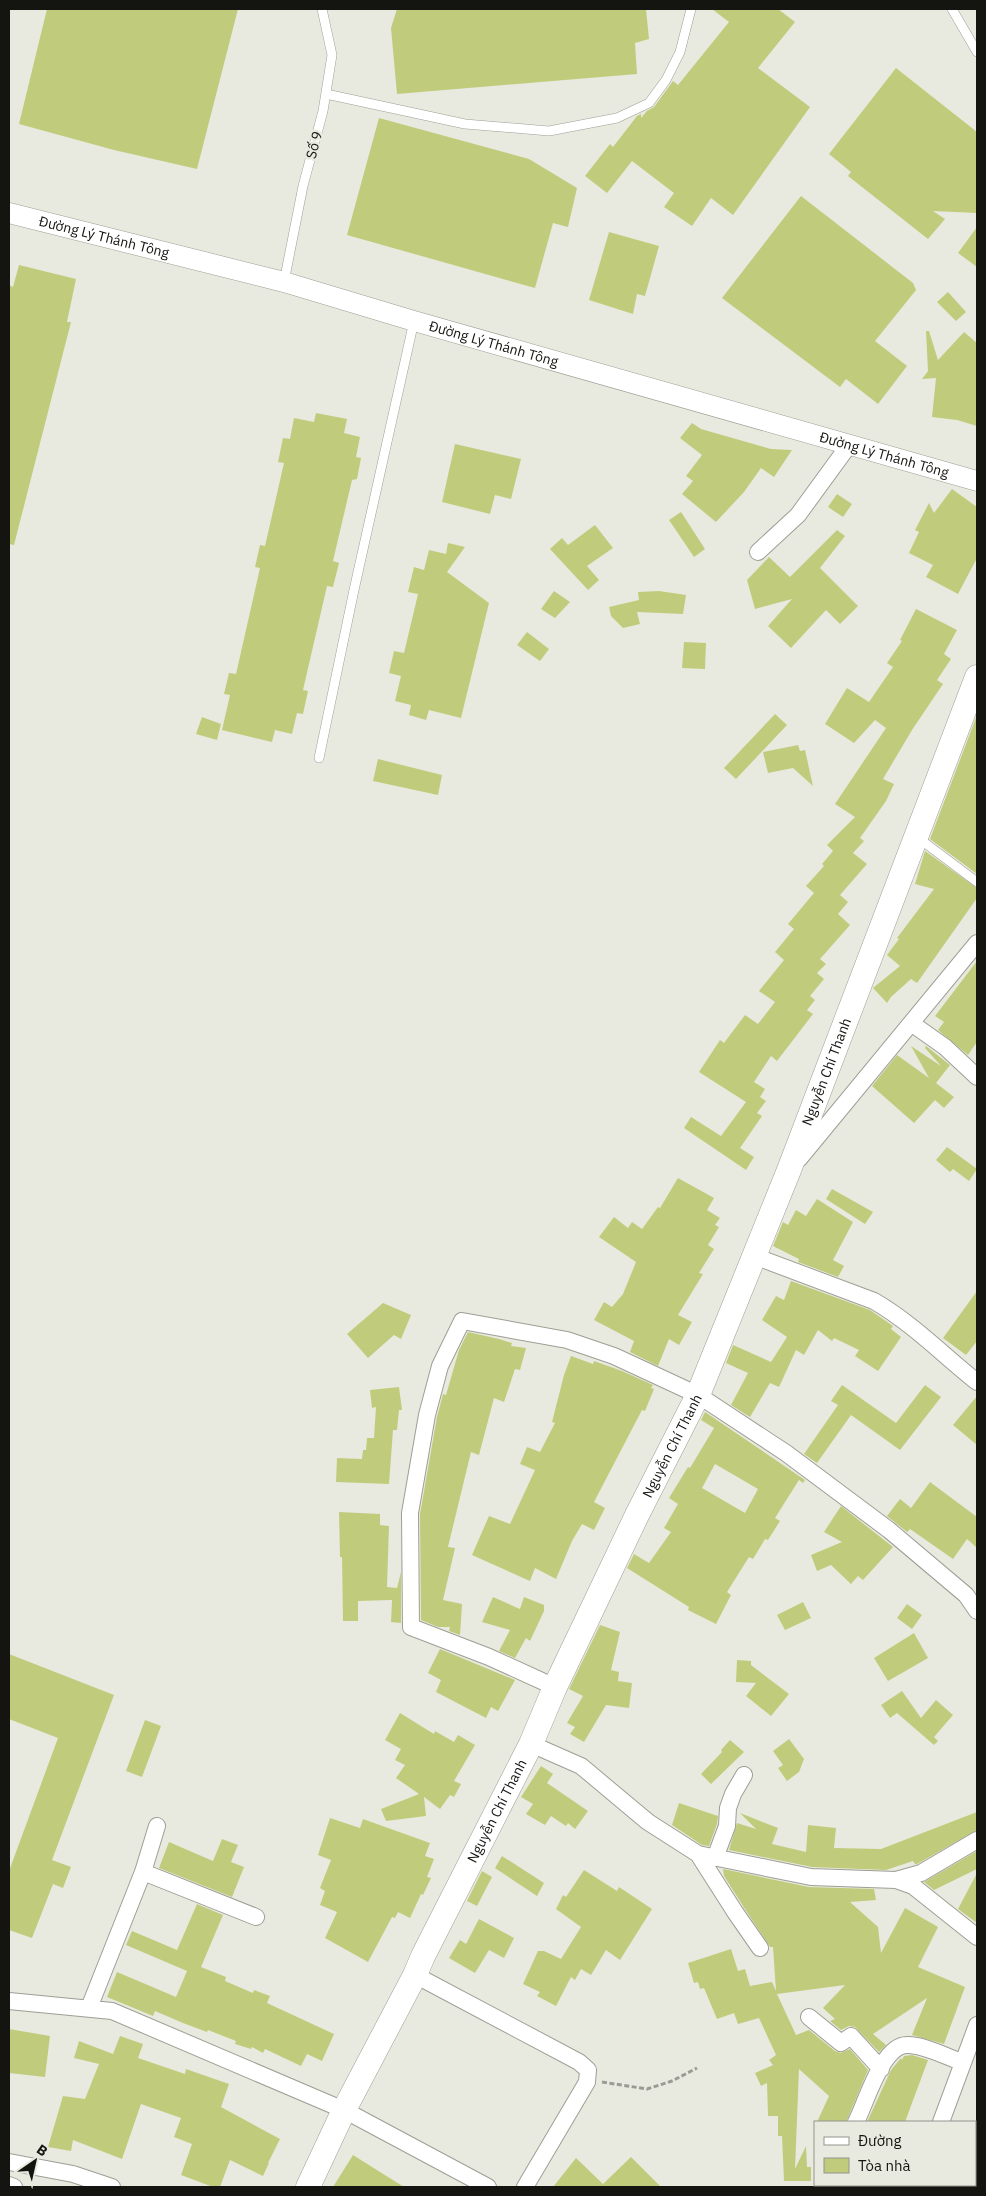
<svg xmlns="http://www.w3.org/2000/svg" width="986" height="2196" font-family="'IBM Plex Sans',sans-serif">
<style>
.building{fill:#c0cc7c;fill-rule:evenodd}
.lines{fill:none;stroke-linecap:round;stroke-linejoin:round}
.service-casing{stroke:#9d9f95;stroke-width:10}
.minor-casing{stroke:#9d9f95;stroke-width:18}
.tertiary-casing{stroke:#9d9f95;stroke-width:21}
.secondary-casing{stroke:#9d9f95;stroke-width:25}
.path{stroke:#9a9b93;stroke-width:3;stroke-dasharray:5 2.5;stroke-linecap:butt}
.service{stroke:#fff;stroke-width:9}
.minor{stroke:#fff;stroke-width:16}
.tertiary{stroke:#fff;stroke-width:20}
.secondary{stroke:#fff;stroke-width:24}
.labels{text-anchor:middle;stroke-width:5;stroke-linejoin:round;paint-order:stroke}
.street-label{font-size:14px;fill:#141411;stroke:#e8eadf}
</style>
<rect width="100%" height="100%" fill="#e8eadf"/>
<path class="building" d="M47,9H238L197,169L114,150L19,124Z
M397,9H646L649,39L635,43L637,74L397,94L391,28Z
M712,9H778L795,22L758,68L810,107L733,215L711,198L692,226L664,207L674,193L632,161L607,193L585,176L610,144L613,147L637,116L641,114V118L647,111L654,107L673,81L678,85L729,22Z
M896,68L977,132V213L933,211L945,219L928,239L848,176L851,172L829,154Z
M379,118L529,159L577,188L568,227L553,223L535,288L347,235Z
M801,196L913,283L916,290L875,341L907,366L878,404L846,379L840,387L722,298Z
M977,227V267L958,253Z
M609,232L659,246L645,296L637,294L633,314L589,300Z
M19,265L76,279L67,322H71L14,545L9,544V285L13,287Z
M948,292L966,312L956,321L937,302Z
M926,331H929L938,360L964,332L977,343V426L957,420L932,417L936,378L922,379L928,371Z
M316,413L347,419L344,433L360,437L356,457L361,458L357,479L352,480L333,561L339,563L333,587L327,586L303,690L308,691L303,714L297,713L292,734L275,730L272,742L222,730L230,695L224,694L229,673L236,674L260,568L255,567L260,545L265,546L284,463L278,462L283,438L290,439L294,418L314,422Z
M692,423L701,429L771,449L792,450L774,477L761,468L744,492L716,522L682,494L693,481L686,476L702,455L680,438Z
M455,444L521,459L511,499L495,495L490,514L442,502Z
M952,489L977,507V558L958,594L926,577L933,565L909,553L919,532L915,530L929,503L934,513Z
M837,494L852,504L843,517L828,507Z
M681,512L705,549L694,557L669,520Z
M595,525L613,548L587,566L599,580L588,590L550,549L562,538L568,545Z
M837,530L845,536L820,568L858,606L840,624L826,610L791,648L768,626L792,599L755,609L747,580L769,557L790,577Z
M448,543L465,547L447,572L489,603L461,718L429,710L426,720L409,715L411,705L395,701L401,676L389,673L394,651L404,653L418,594L408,592L414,567L424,570L429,550L446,554Z
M554,591L570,602L555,618L541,609Z
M659,591L686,595L683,614L637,612L640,624L623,628L611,616L609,607L639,600L638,592Z
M916,609L957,630L944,654L951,659L937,680L943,684L912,730L883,779L894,784L886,801L860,838L864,841L853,853L867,864L840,895L848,902L838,914L850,925L820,959L826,964L817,973L824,979L810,996L815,1000L807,1010L813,1014L777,1061L771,1056L754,1082L765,1089L760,1097L766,1101L757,1113L762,1116L740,1148L754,1157L746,1170L684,1128L691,1117L721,1136L746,1102L699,1072L720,1040L724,1043L745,1015L758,1024L775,1002L759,991L784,960L775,952L794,929L788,924L814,893L806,886L824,866L822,864L833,851L827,845L855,817L835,804L886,728L875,720L854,743L825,724L847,688L869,702L893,667L887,663L902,641L900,640Z
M527,632L549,649L540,661L517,645Z
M684,642L706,643L705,669L682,668Z
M775,714L787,725L736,779L724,768Z
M977,715V874L930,839Z
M202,717L221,724L217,740L196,734Z
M798,745L800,751L805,750L813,786L793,768L768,773L763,752Z
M378,759L442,775L438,795L373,781Z
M925,851L977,888V898L917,983L911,979L891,997L887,1003L873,988L900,966L887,955L899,939L897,938L934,889L915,884Z
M977,961V1042L968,1055L938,1030L944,1022L935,1016Z
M911,1046L941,1066L925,1048L926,1046L950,1065L936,1083L954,1097L944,1108L935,1100L914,1123L872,1086L897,1055L929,1078Z
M947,1147L977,1169L969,1181L953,1169L950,1172L936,1160Z
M678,1178L714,1198L707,1210L720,1218L715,1225L719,1227L708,1245L714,1249L699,1273L703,1274L678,1315L692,1322L679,1345L669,1339L658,1366L630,1352L634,1341L594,1320L604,1302L612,1307L623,1294L636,1262L599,1237L614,1217L628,1228L632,1222L642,1229L658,1207L660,1208Z
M832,1189L873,1212L865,1224L826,1199Z
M817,1199L853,1222L833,1260L844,1266L838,1277L798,1262L799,1259L773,1246L783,1222L788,1225L796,1210L806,1216Z
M791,1281L870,1310L893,1326L891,1329L901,1337L878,1371L855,1356L859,1350L834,1338L832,1341L818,1330L804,1355L796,1350L779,1387L770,1383L750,1417L731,1405L748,1373L726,1363L733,1345L771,1362L787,1337L762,1320L776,1296L784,1300Z
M977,1291V1341L966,1355L943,1338Z
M383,1303L411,1315L401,1339L394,1335L368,1358L347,1334Z
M468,1332L499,1339L512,1343L511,1346L526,1348L520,1370L515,1369L504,1402L494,1398L479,1455L471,1452L448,1547L455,1548L443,1600L462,1604L460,1635L449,1631L450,1627H438L421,1620L420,1514L437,1417L443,1394L446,1395L459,1350Z
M571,1356L593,1364L594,1361L622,1371L653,1385L651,1388L654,1389L645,1411L642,1410L594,1502L605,1508L594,1530L582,1524L572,1541L556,1579L535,1568L530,1581L472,1555L489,1516L510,1524L535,1470L520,1464L527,1447L540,1452L555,1423L552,1422L564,1375Z
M842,1385L896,1423L925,1385L941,1397L900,1450L851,1415L817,1463L804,1454L838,1405L831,1401Z
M399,1387L402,1410H399L397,1430H393L389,1484L336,1482L337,1458L362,1459L363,1450H366L367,1438H374L376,1407L372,1408L370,1390Z
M977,1396V1445L953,1425Z
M705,1412L805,1480L803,1483L799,1480L775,1518L780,1521L768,1540L765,1539L753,1559L749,1557L727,1592L731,1595L716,1624L688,1610L689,1607L627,1568L634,1554L649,1563L671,1532L664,1528L678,1504L669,1498L688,1467L690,1468L714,1428L701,1420ZM715,1464L758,1489L745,1513L702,1488Z
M930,1482L977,1517V1548L967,1539L953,1559L910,1529L907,1532L887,1516L900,1499L911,1508Z
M841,1506L893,1547L863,1580L858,1576L851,1584L831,1565L817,1571L811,1555L842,1542L824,1532Z
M339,1512L380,1514V1525L389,1526L387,1587L397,1588L401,1572V1623L391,1622L392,1600L358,1601V1621H343L342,1557H340Z
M493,1597L520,1609L524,1597L544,1605V1611L530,1641L526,1638L515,1658L499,1651L510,1630L482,1622Z
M803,1602L811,1618L785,1630L777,1615Z
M907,1604L922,1615L912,1629L897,1618Z
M600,1625L620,1632L611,1670L619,1672L618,1681L632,1683L629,1708L606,1705L584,1742L570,1734L575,1727L567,1723L583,1696L569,1689Z
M914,1633L928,1658L888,1681L874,1658Z
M440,1649L515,1680L498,1711L491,1707L486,1718L436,1692L441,1680L428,1673Z
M9,1654L114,1695L52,1860L71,1867L63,1888L53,1884L32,1938L9,1930V1871L58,1738L9,1719Z
M737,1660L751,1661V1665L789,1694L771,1716L746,1696L756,1683L736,1682Z
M902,1691L921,1718L936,1700L953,1715L934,1737L938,1741L934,1745L897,1713L890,1718L881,1705Z
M400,1713L434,1734L435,1731L454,1742L458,1735L475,1745L454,1781L461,1784L454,1797L450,1795L440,1809L424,1797L426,1816L386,1821L381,1809L419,1794L396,1778L405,1765L395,1760L401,1749L385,1740Z
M145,1720L161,1726L142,1777L126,1771Z
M789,1739L804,1759L799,1772L787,1781L778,1768L783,1765L773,1751Z
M730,1740L744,1752L711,1784L701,1774L722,1752L721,1750Z
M541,1766L553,1774L547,1783L588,1811L575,1829L568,1823L566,1826L551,1816L545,1825L526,1814L533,1804L521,1797Z
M679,1803L718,1816L717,1824L709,1846L702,1845L672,1825Z
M977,1812V1830L917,1864H915L913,1861L886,1870L812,1867L729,1850L737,1823L756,1829L740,1813L778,1828L772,1844L806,1852L808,1825L836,1828L834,1848L881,1849Z
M330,1818L360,1828L363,1819L430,1843L425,1856L434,1859L427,1877L431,1878L423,1895L421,1894L410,1918L398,1912L395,1918L392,1917L368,1962L325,1938L337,1912L320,1905L325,1891L320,1888L331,1860L318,1855Z
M222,1839L238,1845L231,1862L244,1867L232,1897L159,1868L169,1842L213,1861Z
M977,1851V1869L934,1890L924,1882Z
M502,1856L544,1883L537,1896L495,1868Z
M723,1869L809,1887L874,1889L876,1900L850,1902L878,1927L881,1953L905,1908L938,1927L918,1967L965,1987L944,2044L912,2035L927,1998L873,2034L886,2045L879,2052L855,2027L849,2026L841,2030L830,2021L835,2019L823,2008L845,1985L777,1994L796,2035L809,2030L835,2051L841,2053L850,2049L868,2070L846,2122H817L829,2096L799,2069L795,2169L806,2146L807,2167H811V2181H784L782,2136H778V2116H768L767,2083L761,2086L755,2073L773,2065L769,2060L776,2055L759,2018L738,2024L734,2013L717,2019L704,1988L700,1989L698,1982L694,1983L688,1963L731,1949L738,1971L745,1969L750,1986L772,1982L776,1991L773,1947H770L743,1906L724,1876Z
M584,1870L617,1891L619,1887L652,1909L620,1960L606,1950L591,1975L581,1969L575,1980L571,1977L556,2006L537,1996L540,1992L523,1984L538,1951H544L561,1959L581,1927L556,1909L563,1895L566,1897Z
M482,1871L492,1877L477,1906L467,1901Z
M977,1873V1923L958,1909Z
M197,1904L223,1915L201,1967L226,1977L225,1981L253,1993L254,1990L270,1996L267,2003L334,2034L322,2061L307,2054L301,2066L265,2049L263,2053L252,2047L251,2049L235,2044L236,2041L208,2030L207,2032L183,2023L155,2011L153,2016L107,1997L117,1972L176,1997L187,1971L126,1945L132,1931L177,1950Z
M479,1919L514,1938L504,1958L489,1950L475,1973L449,1958L460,1940L466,1944Z
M9,2029L50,2036L45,2077L9,2073Z
M120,2036L143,2044L138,2058L185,2074L186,2069L229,2084L221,2107L280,2139L268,2163H269L263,2176L230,2160L220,2187H213L181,2175L192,2144L174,2137L181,2118L141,2104L122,2159L73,2140L71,2151L48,2147L63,2096L85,2099L99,2064L74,2058L79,2041L113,2054Z
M912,2055L928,2060L905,2122H867L891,2070L901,2058L902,2060L904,2056Z
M353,2155L404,2187H333Z
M631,2157L661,2187H553L576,2158L603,2184Z"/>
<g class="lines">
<defs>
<path id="service" d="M952,9L977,52
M326,94L465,124L549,131L617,118L649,103L666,80L680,52L691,9
M284,282L303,186L323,111L332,55L322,9
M319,758L354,590L414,321
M917,837L977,882"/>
<path id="minor" d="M758,552L798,515L849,445
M911,1023L945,1047L977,1077
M799,1159L977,943
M754,1256L874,1301C912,1323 943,1355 977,1382
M555,1687L489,1657L411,1627L410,1513L427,1415L440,1366L462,1321L567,1340L614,1356L698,1395L786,1453L889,1530L966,1595L977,1611
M531,1744L581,1766L648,1822L698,1854L811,1877L896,1880L913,1886L977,1937
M698,1854L735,1912L760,1948
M715,1858L727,1826L728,1808L733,1794L744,1775
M143,1872L256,1917
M896,1880L921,1873L977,1840
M415,1975L579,2062L588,2070L587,2082L525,2187
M9,2001L112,2011L344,2110L488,2187
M89,2008L143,1872L157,1826
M809,2017L841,2043L851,2036L881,2069
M856,2122C866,2103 882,2045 907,2045C922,2044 947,2057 962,2062
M941,2122L977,2025
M9,2162L73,2174L112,2187
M9,2185L14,2187
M919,2187V2185"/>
<g id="tertiary">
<path id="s1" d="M9,213L284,282L414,321L977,481"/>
</g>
<g id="secondary">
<path id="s2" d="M308,2187L344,2110L415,1975L423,1956L531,1744L555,1687L637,1515L698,1395L789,1170L977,677"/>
</g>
</defs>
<use href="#service" class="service-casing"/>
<use href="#minor" class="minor-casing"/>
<use href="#tertiary" class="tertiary-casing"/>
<use href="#secondary" class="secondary-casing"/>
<path class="path" d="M602,2082L647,2089L672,2081L697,2068"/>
<use href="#service" class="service"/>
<use href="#minor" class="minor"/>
<use href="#tertiary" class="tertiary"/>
<use href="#secondary" class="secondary"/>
</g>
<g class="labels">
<g class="street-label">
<text transform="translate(314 145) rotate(-75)" y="5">Số 9</text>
<text dy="5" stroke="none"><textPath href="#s1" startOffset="98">Đường Lý Thánh Tông</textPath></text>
<text dy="5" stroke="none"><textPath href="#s1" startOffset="502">Đường Lý Thánh Tông</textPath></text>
<text dy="5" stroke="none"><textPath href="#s1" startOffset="908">Đường Lý Thánh Tông</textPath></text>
<text dy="5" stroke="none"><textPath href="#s2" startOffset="1231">Nguyễn Chí Thanh</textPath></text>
<text dy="5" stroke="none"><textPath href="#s2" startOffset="826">Nguyễn Chí Thanh</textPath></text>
<text dy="5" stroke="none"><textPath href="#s2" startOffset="421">Nguyễn Chí Thanh</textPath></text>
</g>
</g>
<rect width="986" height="2196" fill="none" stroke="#141411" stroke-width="20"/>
<rect x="814" y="2121" width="162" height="65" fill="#e8eadf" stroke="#93948d"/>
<rect x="824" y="2137" width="25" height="8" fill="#ffffff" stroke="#93948d"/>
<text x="858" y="2146" font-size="15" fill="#141411">Đường</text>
<rect x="824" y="2158" width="25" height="15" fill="#c0cc7c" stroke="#93948d"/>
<text x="858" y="2171" font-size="15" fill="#141411">Tòa nhà</text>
<g transform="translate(35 2161) rotate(34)" stroke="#e8eadf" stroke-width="4" paint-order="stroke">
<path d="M0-4L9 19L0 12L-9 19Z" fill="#141411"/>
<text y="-8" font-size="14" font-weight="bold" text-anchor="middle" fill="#141411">B</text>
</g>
</svg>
